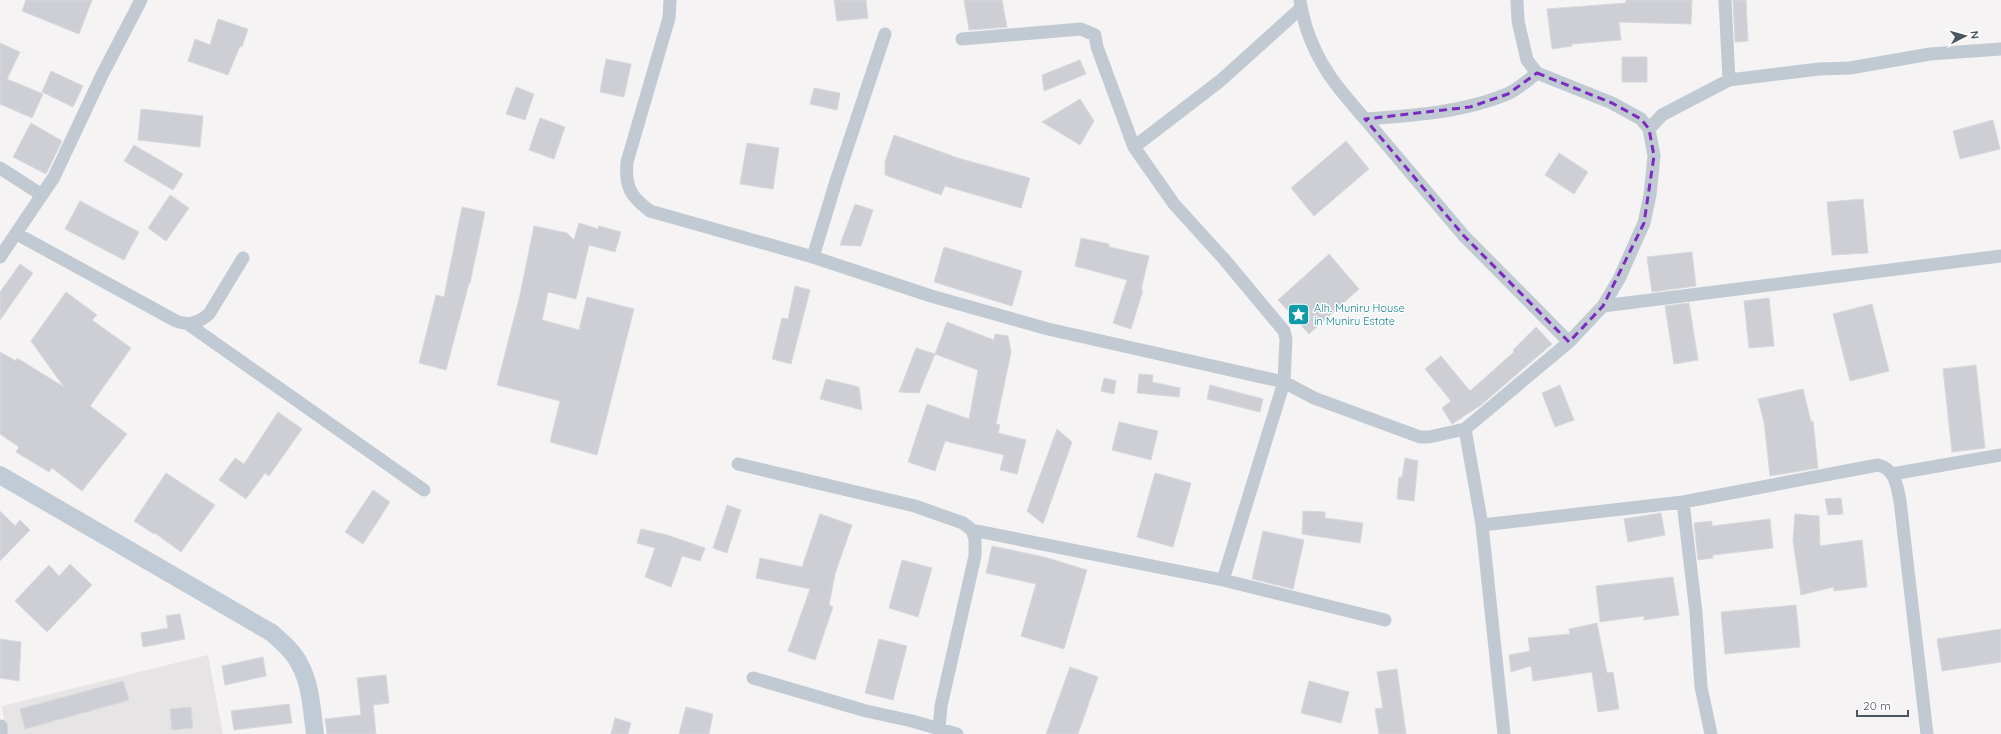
<svg xmlns="http://www.w3.org/2000/svg" width="2001" height="734" font-family="Quicksand,sans-serif">
<style>
.education{fill:#e6e4e5}
.building{fill:#cdcfd5;stroke:#d7d9de}
.lines{fill:none;stroke-linecap:round;stroke-linejoin:round}
.street{stroke:#c1cad2;stroke-width:13}
.secondary{stroke:#c1cbd6;stroke-width:18}
.marked{fill:none;stroke:#7b2cbf;stroke-width:3;stroke-dasharray:8 5;stroke-linejoin:round}
.labels{text-anchor:middle;stroke-width:3;stroke-linejoin:round;paint-order:stroke}
.culture-label{font-size:11px;fill:#0d838f;stroke:#fff;text-anchor:start}
</style>
<rect width="100%" height="100%" fill="#f5f3f3"/>
<path class="education" d="M208,655L223,734H5L2,706Z"/>
<path class="building" d="M26,0H92L79,34L22,11Z
M834,0H866L868,18L837,21Z
M964,0H1002L1007,27L969,30Z
M1626,0H1692L1691,24L1619,22L1621,40L1572,44V46L1552,49L1547,9L1626,3Z
M1733,0H1746L1748,41L1735,42Z
M218,19L248,29L242,47L240,46L228,75L188,61L195,39L210,45Z
M0,43L20,52L7,79L43,94L32,118L0,104Z
M1622,57H1647V82H1622Z
M606,59L631,64L624,97L600,92Z
M1080,60L1086,74L1044,91L1042,75Z
M51,71L83,86L73,107L42,92Z
M516,87L534,94L525,120L506,114Z
M814,88L840,93L837,110L810,104Z
M1080,99L1094,121L1080,145L1042,122Z
M141,109L203,116L200,147L138,140Z
M540,118L565,127L554,159L529,150Z
M1993,120L2000,149L1960,159L1953,131Z
M31,123L62,141L46,174L13,157Z
M894,135L958,158L1030,178L1021,208L945,186L941,195L885,175V162Z
M1346,141L1369,169L1314,216L1291,188Z
M747,143L779,148L773,189L740,184Z
M134,145L183,174L173,190L124,161Z
M1559,153L1588,172L1574,194L1545,175Z
M170,195L189,208L166,241L148,228Z
M1863,199L1868,253L1832,255L1827,202Z
M80,201L139,232L124,260L65,229Z
M855,204L873,210L861,246L840,245Z
M462,207L485,212L470,283H469L446,370L419,363L436,295L444,297Z
M579,223L598,229L599,226L621,232L615,252L589,245L576,299L548,292L542,320L579,330L587,297L634,309L597,455L550,442L560,401L497,385L520,295L534,226L567,233L574,240Z
M1081,238L1109,244V247L1149,256L1141,290H1143L1131,329L1113,323L1127,280L1075,266Z
M944,247L1022,271L1012,306L934,282Z
M1692,252L1696,286L1652,292L1647,257Z
M1329,254L1359,289L1309,334L1278,300Z
M20,264L33,273L0,320V292Z
M795,286L810,290L791,364L772,359L782,318L788,319Z
M66,292L97,315L92,320L131,348L90,406L127,434L82,491L52,468L49,472L16,452L19,447L0,434V352L16,361L17,358L64,387L31,341Z
M1769,298L1774,346L1749,348L1744,301Z
M1689,303L1698,360L1674,364L1665,306Z
M1872,304L1889,371L1850,381L1833,314Z
M947,322L994,340L995,334L1008,336L1011,352L996,424L1000,425L998,433L1026,440L1017,474L1000,470L1004,455L945,441L935,471L908,462L927,404L969,419L978,370L935,354Z
M1536,327L1552,344L1481,405L1452,424L1442,408L1451,401L1425,369L1441,356L1470,391L1514,352L1513,350Z
M916,348L935,354L919,393L899,392Z
M1976,365L1985,448L1952,452L1943,369Z
M1139,374L1153,375L1152,382L1180,388L1179,397L1137,393Z
M1104,378L1116,381L1114,394L1101,391Z
M826,379L859,387L862,410L820,399Z
M1210,385L1263,399L1260,412L1207,399Z
M1560,385L1574,420L1555,427L1542,393Z
M1803,389L1811,422L1813,421L1818,468L1770,476L1764,422L1758,399Z
M278,412L302,429L269,476L265,473L246,499L219,480L235,458L244,464Z
M1119,422L1158,431L1151,460L1112,450Z
M1057,429L1072,442L1043,524L1027,511Z
M1405,458L1418,461L1414,501L1397,499L1399,477H1402Z
M166,473L215,505L181,552L155,533L154,534L134,521Z
M1155,473L1191,483L1173,547L1137,537Z
M373,490L390,502L363,544L345,532Z
M1841,498L1843,514L1828,515L1825,499Z
M727,505L741,510L727,553L713,548Z
M0,511L15,526L20,520L30,530L0,561Z
M1303,511L1325,512V518L1363,523L1360,543L1302,534Z
M1661,513L1665,535L1628,542L1624,519Z
M820,514L852,525L835,574L829,605L833,607L815,660L788,651L810,589L756,578L760,558L802,567Z
M1795,514L1819,516L1820,546L1862,540L1867,587L1834,591L1833,587L1801,595L1793,541Z
M1770,519L1773,548L1713,555V558L1698,560L1694,523L1712,521V526Z
M641,529L667,535L705,548L700,561L682,556L671,587L645,577L655,548L637,543Z
M1263,531L1304,540L1293,589L1252,579Z
M992,546L1044,557L1087,570L1064,649L1021,636L1036,584L986,573Z
M902,560L932,568L918,617L889,608Z
M70,564L92,585L47,632L15,601L49,565L59,576Z
M1673,577L1679,615L1644,620V616L1600,622L1596,586Z
M1796,605L1800,647L1725,654L1721,612Z
M180,614L185,639L143,647L141,633L168,628L166,616Z
M1597,623L1607,673L1613,672L1619,709L1598,712L1592,672L1533,681L1531,666L1511,672L1509,655L1530,651L1528,638L1570,634L1569,629Z
M2001,629V662L1942,671L1937,639Z
M0,639L21,642L19,681L0,678Z
M879,639L907,646L893,700L865,693Z
M263,657L266,676L225,685L222,666Z
M1070,667L1098,677L1078,734H1046Z
M1397,669L1406,734H1379L1375,709L1383,708L1377,672Z
M386,675L389,703L373,705L376,734H327L325,719L361,715L357,678Z
M123,681L129,700L25,729L20,709Z
M1309,681L1349,692L1341,723L1301,713Z
M289,704L292,723L234,730L231,711Z
M191,707L193,728L172,730L170,709Z
M686,707L713,714L709,734H679Z
M615,718L631,723L628,734H611Z"/>
<g class="lines">
<path class="street" d="M670,0L669,18L627,162C625,187 630,196 650,211L813,257L931,296L1048,329L1284,382L1286,339L1284,331L1224,259L1174,204L1134,147L1097,47L1095,35L1081,29L962,39
M1300,0C1301,10 1304,18 1306,27C1319,67 1338,88 1365,119C1410,116 1465,112 1507,94C1517,90 1528,80 1537,73
M1725,0L1729,80
M1365,119L1464,236L1569,342
M1649,129L1662,115L1729,80L1819,69L1850,68L1930,54L2001,49
M1134,147L1220,81L1301,8
M0,168L42,195
M17,234L176,321C189,326 198,323 209,314L243,258
M0,257L54,177L102,75L141,0
M813,257L836,181L885,34
M1603,306L2001,256
M188,324L424,490
M1465,429L1482,525L1504,734
M738,464L915,506L963,523L972,530L975,540V556L941,706L939,729
M1892,474L2001,455
M1482,525L1683,502
M972,530L1223,580L1385,620
M1223,580L1284,382L1314,398L1420,437H1429L1465,429L1569,342L1603,306L1619,279L1644,223L1650,195L1654,156L1649,129L1641,119L1612,103L1537,73L1527,60L1518,21L1517,0
M753,678L866,711L912,721L957,734
M1,726V734
M1711,734L1701,687L1696,613L1683,502L1878,465C1895,469 1897,485 1900,501L1927,734"/>
<path class="secondary" d="M0,475L272,633C282,642 294,652 300,665C311,685 312,712 315,734"/>
</g>
<path class="marked" d="M1537,73L1612,103L1641,119L1649,129L1654,156L1644,223L1603,306L1569,342L1464,236L1365,119L1470,107L1508,94Z"/>
<defs>
<symbol id="sight-square" viewBox="-11 -11 22 22"><rect x="-9" y="-9" width="18" height="18" rx="4" fill="#0f9aa8" stroke="#fff"/><path d="M0-6L1.8-2.2L6-1.7L2.9 1.2L3.7 5.4L0 3.3L-3.7 5.4L-2.9 1.2L-6-1.7L-1.8-2.2Z" fill="#fff"/></symbol>
</defs>
<g fill-rule="evenodd">
<use href="#sight-square" x="1286" y="302" width="25" height="25"/>
</g>
<g class="labels">
<g class="culture-label">
<text x="1314" y="312">Alh. Muniru House<tspan x="1314" dy="13">in Muniru Estate</tspan></text>
</g>
</g>
<g transform="translate(1965 36) rotate(84)" stroke="#ffffff" stroke-width="3" paint-order="stroke">
<path d="M0-3L7 15L0 10L-7 15Z" fill="#4a5661"/>
<text y="-6" font-size="11" font-weight="bold" text-anchor="middle" fill="#4a5661">N</text>
</g>
<path d="M1857 710v6h51v-6" fill="none" stroke="#4a5661" stroke-width="2"/>
<text x="1863" y="710" font-size="12" fill="#4a5661" stroke="#ffffff" stroke-width="3" paint-order="stroke">20 m</text>
</svg>
